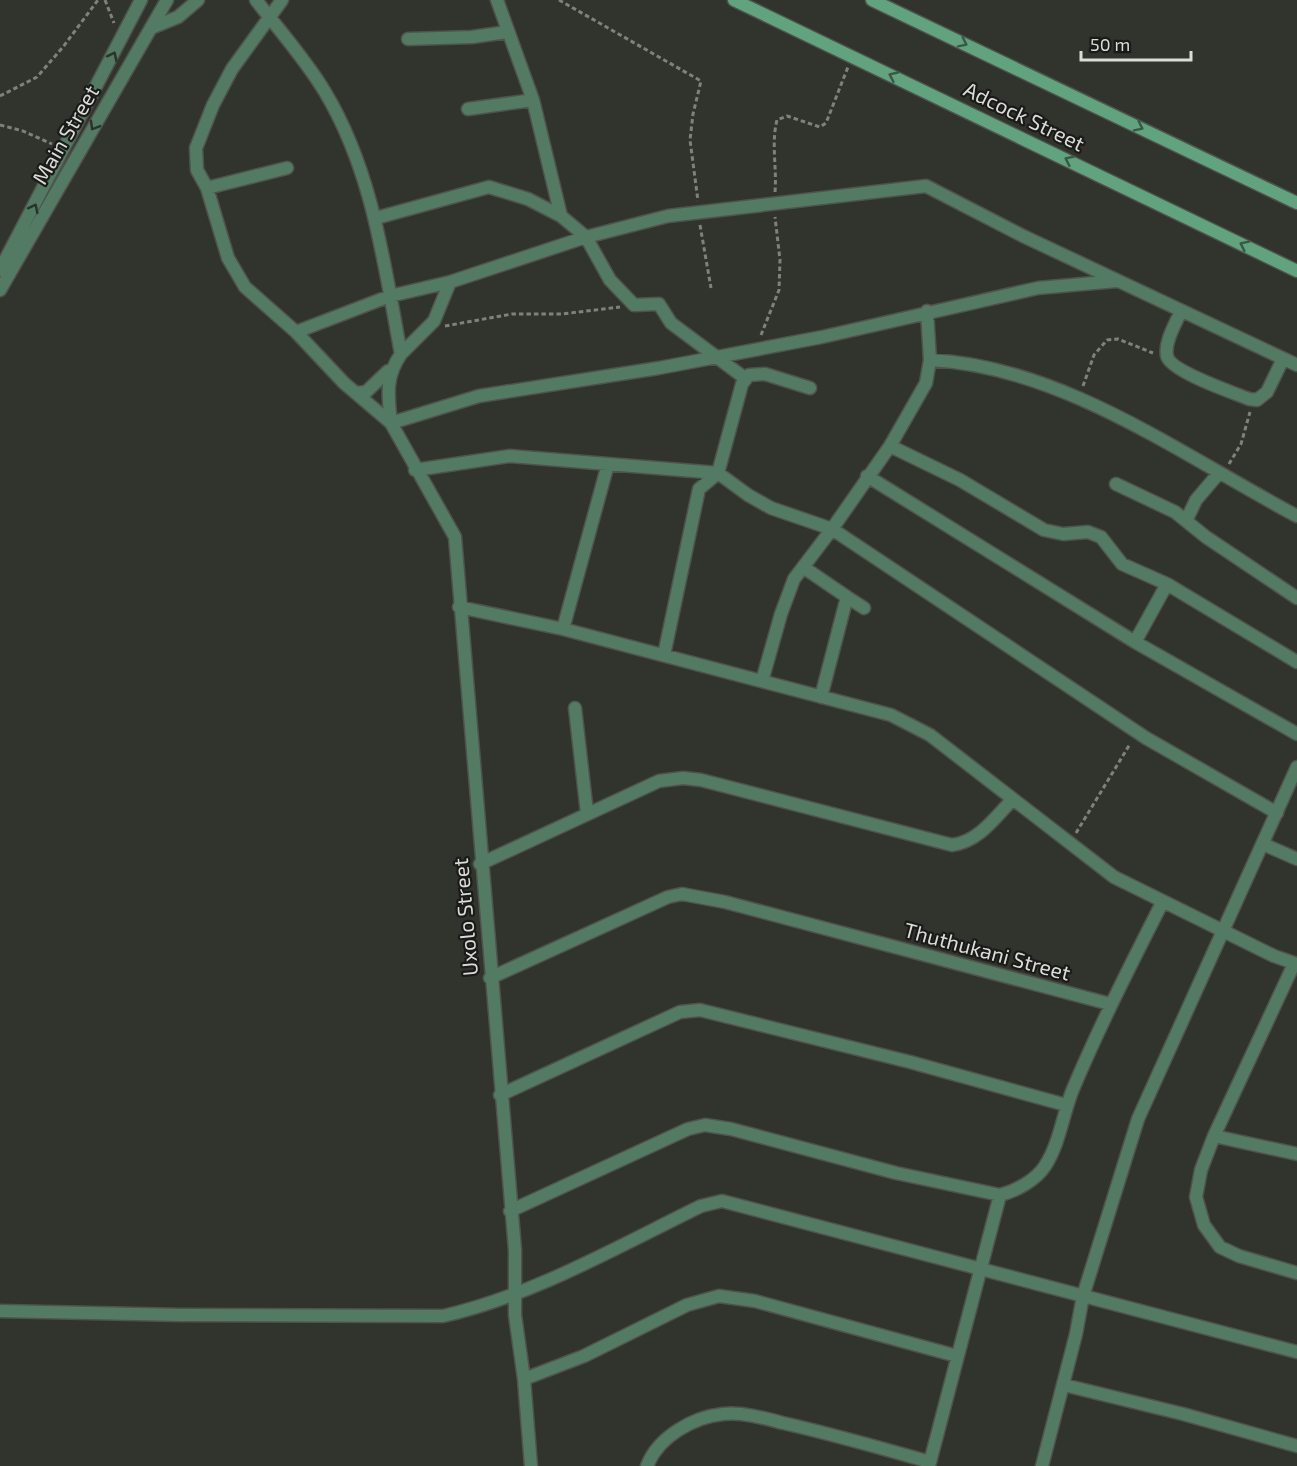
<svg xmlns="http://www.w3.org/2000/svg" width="1297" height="1466" font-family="'Exo 2',sans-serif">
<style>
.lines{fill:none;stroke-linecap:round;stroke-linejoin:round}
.minor-casing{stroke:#50524c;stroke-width:15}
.tertiary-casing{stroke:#50524c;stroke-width:15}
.secondary-casing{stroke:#50524c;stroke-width:15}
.path{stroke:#7f817c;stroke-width:3;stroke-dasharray:4.5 3;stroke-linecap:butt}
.minor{stroke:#537b63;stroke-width:12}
.tertiary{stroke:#537b63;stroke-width:12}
.secondary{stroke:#61a37e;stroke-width:12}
.oneway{stroke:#3a5846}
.oneway2{stroke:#28332b}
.labels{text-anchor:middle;stroke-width:4.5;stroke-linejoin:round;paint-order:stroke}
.street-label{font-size:21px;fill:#dbdcd8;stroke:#1a1b18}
</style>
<rect width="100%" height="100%" fill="#31342d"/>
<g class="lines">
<defs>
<path id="minor" d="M256,0C279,30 306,60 325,92C373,172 384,264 401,354C385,377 388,396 391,423L479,396L659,368L822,337L1038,288L1117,281
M282,0L232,69L213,105L196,148L197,170L207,188L228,258L245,287L296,332L344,383L391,423L455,537L515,1250V1315L524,1379L531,1466
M497,0L533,100L561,216
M151,28L178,17L198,0
M408,39L472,37L507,32
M468,109L533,100
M207,188L287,168
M376,218L489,187L528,199L561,216L586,237L610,280L634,305L659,304L671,323L746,379
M1181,311C1176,323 1164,342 1167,356C1170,371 1234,393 1249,399L1257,400L1267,392L1283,359
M296,332L390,296L450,282L586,237L668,216L926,186L1023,236L1297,365
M401,354L434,321L450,282
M930,360C1062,366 1183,456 1297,516
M356,393L366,392L388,371
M890,446L960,480L1044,530L1063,534L1088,532L1101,537L1122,564L1167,584L1297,662
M415,470L510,456L718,473L748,495L771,508L832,529L1146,738L1277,813
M867,476L1135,642L1297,734
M1116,484L1175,512L1206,537L1297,598
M1186,521L1196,500L1219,473
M803,567L847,597
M459,607L563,629L891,715L930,735L1114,877L1274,956L1297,964
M563,629L608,464
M1135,642L1167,584
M664,655L699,489L718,473L742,384L749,375L765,374L810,388
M762,681L781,614L794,579L832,529L890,446L926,383L930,360L927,311
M821,697L847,597L864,608
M575,708L587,813
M1263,844L1297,859
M480,864L659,781L683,778L701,780L952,845C978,842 995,818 1012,800
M1294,964L1214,1136L1201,1170L1196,1197L1204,1225L1220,1247L1239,1256L1297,1273
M490,978L668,897L682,894L725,902L1110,1004
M500,1095L680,1012L700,1010L910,1062L1066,1105
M1214,1136L1297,1154
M510,1211L688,1129L705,1125L731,1129L896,1173L1000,1195C1016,1191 1036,1180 1045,1166C1060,1143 1063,1113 1073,1089C1100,1025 1131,964 1162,903
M524,1379L584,1356L687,1305L719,1296L755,1301L957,1356
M1064,1385L1183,1414L1297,1446
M647,1466C658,1437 693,1417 723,1414C743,1412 764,1418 783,1423C832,1434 881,1448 930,1462
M929,1466L1000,1195
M1042,1466L1076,1334L1083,1296"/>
<path id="tertiary" d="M0,270L141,0
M0,290L167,0
M1083,1296L1138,1119L1297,767
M0,1311L181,1315L443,1316C532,1296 619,1246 701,1206L722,1201L1297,1352"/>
<path id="secondary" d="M734,0L1297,271
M872,0L1297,203"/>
</defs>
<use href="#minor" class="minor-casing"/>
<use href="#tertiary" class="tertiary-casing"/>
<use href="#secondary" class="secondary-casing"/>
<path class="path" d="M105,0L114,23
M559,0L701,81L693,114L690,140L698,201
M0,96L37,77L63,47L98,0
M0,125L23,131L52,144
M775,192C777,167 771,144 777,120L787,116L820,127L826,123L848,67
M700,225L711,288
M445,326L512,314H562L620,307
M761,335L779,290L780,260L775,217
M1083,386L1094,355L1107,340L1118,339L1153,353
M1229,464L1241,444L1250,412
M1076,833L1130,744"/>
<use href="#minor" class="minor"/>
<use href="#tertiary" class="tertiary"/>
<use href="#secondary" class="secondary"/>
</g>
<defs><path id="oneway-chevron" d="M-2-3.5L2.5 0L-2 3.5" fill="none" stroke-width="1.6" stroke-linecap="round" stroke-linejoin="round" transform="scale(1.5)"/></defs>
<g class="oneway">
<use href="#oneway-chevron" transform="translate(963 43) rotate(26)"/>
<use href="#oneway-chevron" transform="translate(893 76) rotate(-155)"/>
<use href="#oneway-chevron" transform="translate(1139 127) rotate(26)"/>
<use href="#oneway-chevron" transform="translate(1069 160) rotate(-154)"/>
<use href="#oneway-chevron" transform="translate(1244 245) rotate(-154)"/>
</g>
<g class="oneway2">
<use href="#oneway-chevron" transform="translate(113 56) rotate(-63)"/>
<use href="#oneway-chevron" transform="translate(94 126) rotate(120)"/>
<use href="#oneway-chevron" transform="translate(34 208) rotate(-63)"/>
</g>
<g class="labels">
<g class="street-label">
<text transform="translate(1024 117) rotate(26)" y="7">Adcock Street</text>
<text transform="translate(66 135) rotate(-60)" y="7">Main Street</text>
<text transform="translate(466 917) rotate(-95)" y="7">Uxolo Street</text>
<text transform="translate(987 952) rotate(15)" y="7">Thuthukani Street</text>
</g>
</g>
<path d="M1081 51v9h110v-9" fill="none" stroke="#dbdcd8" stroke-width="3"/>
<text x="1090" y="51" font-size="18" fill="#dbdcd8" stroke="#1a1b18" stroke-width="4.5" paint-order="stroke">50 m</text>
</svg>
